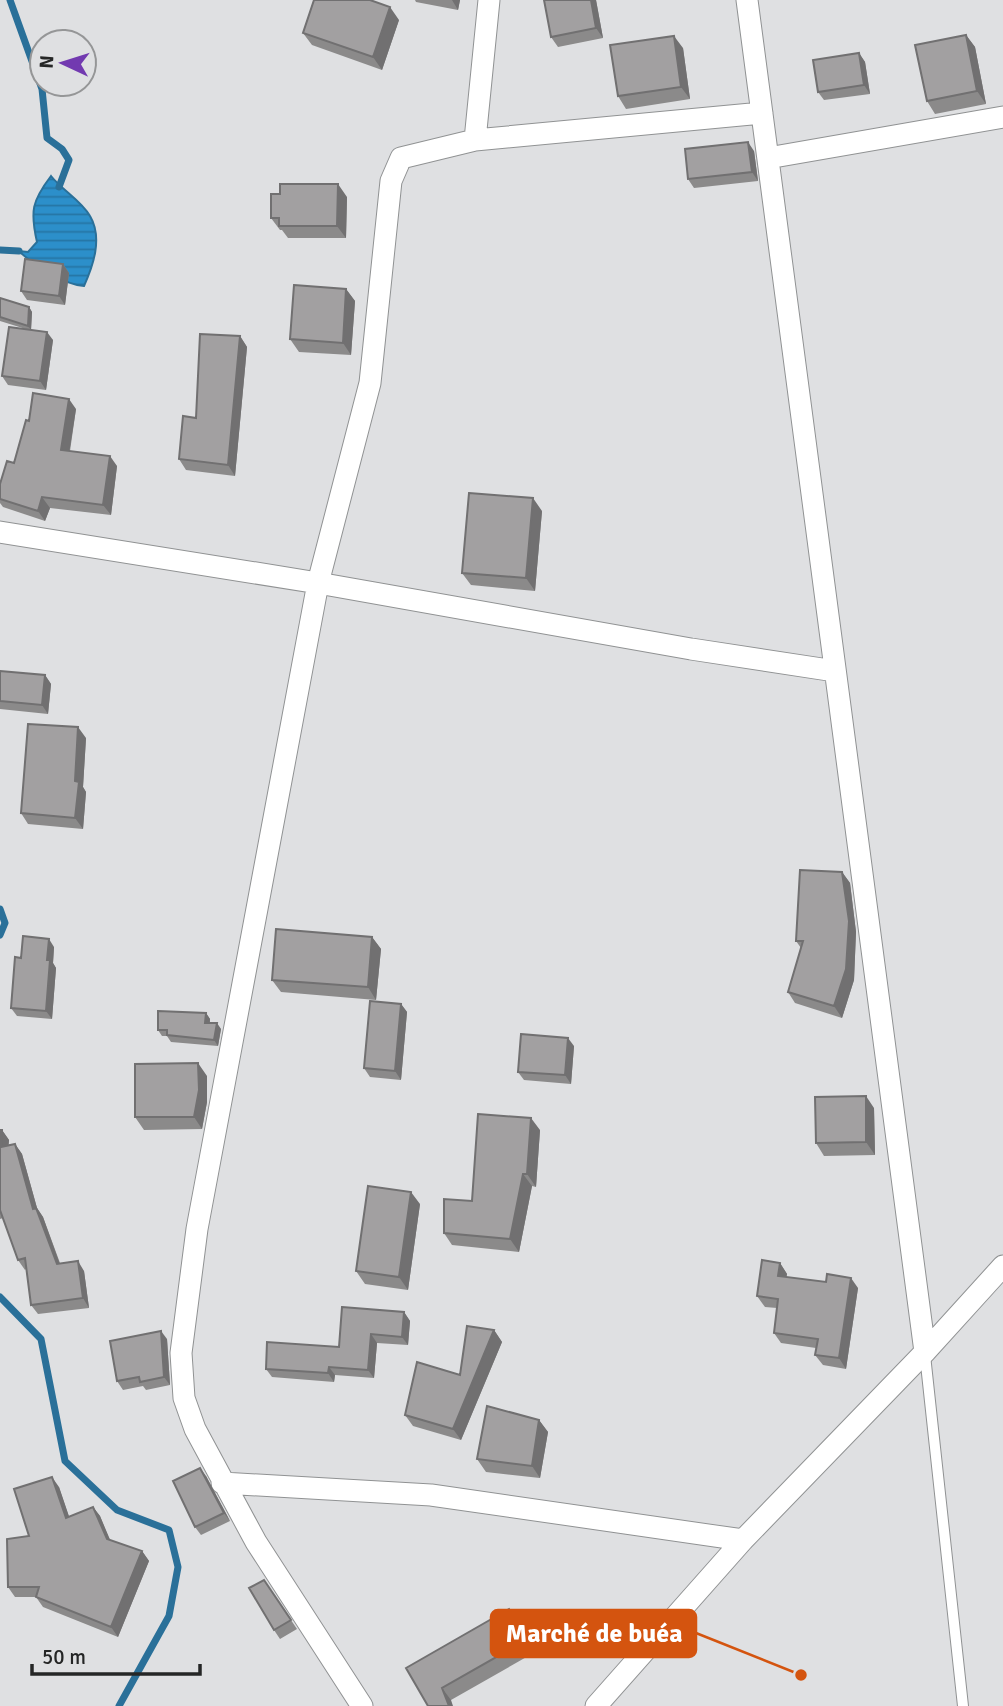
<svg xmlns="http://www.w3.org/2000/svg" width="1003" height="1706" font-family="Signika,sans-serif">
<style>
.water{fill:url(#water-rules);stroke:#2a7099;stroke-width:2}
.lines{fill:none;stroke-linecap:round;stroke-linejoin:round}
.stream{stroke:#2a7099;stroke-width:7}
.lane-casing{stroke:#909293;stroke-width:12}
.street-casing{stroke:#909293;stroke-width:23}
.lane{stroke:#fff;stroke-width:10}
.street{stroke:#fff;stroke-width:21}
.wall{fill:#8b8a8a}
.shaded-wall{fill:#717071}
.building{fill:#a2a0a1;stroke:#717071;stroke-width:2}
.leader{fill:none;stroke:#d4540f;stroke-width:2.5}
.callout-dot{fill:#d4540f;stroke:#dfe0e2;stroke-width:2.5}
.callout{fill:#d4540f;stroke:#d4540f;stroke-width:2.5}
.callout-label{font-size:26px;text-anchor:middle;font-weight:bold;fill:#fff}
</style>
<defs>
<pattern id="water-rules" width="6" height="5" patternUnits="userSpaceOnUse" patternTransform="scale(1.75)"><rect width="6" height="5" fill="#2c8fca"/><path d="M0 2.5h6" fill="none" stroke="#2575a4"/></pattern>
</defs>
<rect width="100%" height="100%" fill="#dfe0e2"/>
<path class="water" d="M51,176C62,190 82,201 90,216C103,238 93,266 84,286C65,285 33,265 19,251L28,252L37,242C30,211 32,201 51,176Z"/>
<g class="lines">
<path class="stream" d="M10,0L42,89L47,138L62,149L69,160L59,187
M0,250L19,251
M0,909L5,923L0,935
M0,1297L41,1339L65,1461L117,1510L169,1530L178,1567L169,1616L119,1706"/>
<defs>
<path id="lane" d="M925,1355L963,1706"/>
<path id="street" d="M747,0L925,1352
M475,140L489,0
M768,158L1003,117
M0,532L318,583L370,383L391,181L401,158L475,140L762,113
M222,1483L431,1495L743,1540
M362,1706L256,1542L195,1429L184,1398L181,1353L197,1229L318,583L691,649L835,671
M596,1706L743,1540L925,1352L1003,1266"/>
</defs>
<use href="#lane" class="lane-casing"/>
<use href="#street" class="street-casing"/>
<use href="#lane" class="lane"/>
<use href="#street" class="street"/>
</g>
<path class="wall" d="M415,0H460L458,10L416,2Z
M596,0L603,38L558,47L551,37Z
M399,20L382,70L312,45L303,33Z
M966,35L975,47L986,104L935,114L927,101Z
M683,48L690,99L626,109L618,96Z
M859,53L865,62L870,94L824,100L818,92Z
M754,151L758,181L694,188L688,179Z
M280,194L347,197L346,238H288L282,230H280L271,218Z
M63,264L69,273L65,305L27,300L21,291Z
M346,289L355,301L351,355L299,352L290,339Z
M0,298L29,307L32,312L31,330L53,340L46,390L8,385L2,376L29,330L0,321Z
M240,336L247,347L235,476L186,470L179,459Z
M76,409L70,451L117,466L111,515L50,508L45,521L3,507L0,503V484L14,463L29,421Z
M542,511L535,591L471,585L462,573Z
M0,671L45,675L51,684L48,714L0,709Z
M86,738L83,787L86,792L83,829L28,824L21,813Z
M842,872L850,883L856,932L854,980L842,1018L795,1003L788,992L801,948L796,941Z
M372,937L381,949L376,1000L281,992L272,980Z
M54,947L53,963L56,968L52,1019L17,1016L11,1008L21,958Z
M401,1004L407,1012L401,1080L370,1077L364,1068Z
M206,1013L210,1019V1023L221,1029L218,1046L171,1042L167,1036H162L158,1030Z
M574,1046L571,1084L524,1080L518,1072Z
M207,1076V1102L202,1129L144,1130L135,1117Z
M874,1108L875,1155L824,1156L816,1143Z
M0,1130H2L9,1140L8,1145L15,1144L22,1154L37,1208L43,1217L60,1263L84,1271L89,1308L38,1314L31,1305L26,1269L25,1270L18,1260L3,1218L0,1219Z
M540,1130L536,1187L532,1186L519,1252L452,1245L444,1233L472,1201Z
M420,1204L408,1290L365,1284L356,1271Z
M780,1263L787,1274L786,1277L858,1288L846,1369L823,1365L815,1355L816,1348L781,1343L774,1333L777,1308L765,1307L757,1296Z
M404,1312L410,1321L408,1345L377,1343L374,1378L335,1375L334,1382L272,1377L266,1369L339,1347Z
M494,1330L502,1342L461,1440L413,1426L405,1415L460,1375Z
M167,1339L170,1385L146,1390L143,1386L123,1390L117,1381Z
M539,1420L548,1432L540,1478L486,1472L477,1459Z
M206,1476L230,1521L201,1535L195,1527Z
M59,1487L69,1517L93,1507L100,1516L110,1541L142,1551L149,1561L118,1637L43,1607L36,1597H15L8,1587L29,1536Z
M264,1580L297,1629L280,1639L274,1630Z
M509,1609L537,1651L451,1700L428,1706Z"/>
<path class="shaded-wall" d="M452,0H460L458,10Z
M591,0H596L603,38L596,28Z
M390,7L399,20L382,70L373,57Z
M966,35L975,47L986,104L977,91Z
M674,36L683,48L690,99L681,87Z
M859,53L865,62L870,94L864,85Z
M748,142L754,151L758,181L752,172Z
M338,184L347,197L346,238L337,226Z
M63,264L69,273L65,305L59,296Z
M346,289L355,301L351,355L343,343Z
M29,307L32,312L31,330L28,326Z
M47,332L53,340L46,390L40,381Z
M240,336L247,347L235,476L228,465Z
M69,399L76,409L68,460L61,450Z
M110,456L117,466L111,515L103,505Z
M42,497L50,508L45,521L38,511Z
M533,498L542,511L535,591L526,578Z
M45,675L51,684L48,714L42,705Z
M78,727L86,738L83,787L86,792L83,829L75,818V781Z
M842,872L850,883L856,932L854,980L842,1018L834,1006Z
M372,937L381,949L376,1000L368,987Z
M49,939L54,947L53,963L56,968L52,1019L46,1011L47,960Z
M401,1004L407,1012L401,1080L395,1071Z
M206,1013L210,1019L209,1029L205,1023Z
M217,1023L221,1029L218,1046L214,1040Z
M568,1038L574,1046L571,1084L565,1075Z
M198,1063L207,1076V1102L202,1129L194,1117Z
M866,1096L874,1108L875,1155L866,1142Z
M531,1118L540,1130L536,1187L527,1174Z
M2,1130L9,1140L8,1156L1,1147Z
M15,1144L22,1154L37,1208L43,1217L63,1273L57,1264L33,1209Z
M523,1174L532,1186L519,1252L510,1239Z
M411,1192L420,1204L408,1290L399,1277Z
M78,1261L84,1271L89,1308L83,1298Z
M780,1263L787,1274L785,1286L778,1276Z
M851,1278L858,1288L846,1369L839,1358Z
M404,1312L410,1321L408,1345L402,1337Z
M494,1330L502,1342L461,1440L453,1429Z
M161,1331L167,1339L170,1385L164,1377Z
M371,1334L377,1343L374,1378L368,1370Z
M329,1367L335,1375L334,1382L328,1373Z
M539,1420L548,1432L540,1478L532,1466Z
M200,1468L206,1476L230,1521L224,1513Z
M52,1477L59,1487L73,1528L66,1518Z
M93,1507L100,1516L114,1549L107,1539Z
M142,1551L149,1561L118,1637L111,1627Z
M442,1688L451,1700L453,1706H449Z"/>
<path class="building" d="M314,0H370L390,7L373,57L303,33Z
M544,0H591L596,28L551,37Z
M966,35L977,91L927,101L915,45Z
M674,36L681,87L618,96L610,45Z
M859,53L864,85L818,92L813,60Z
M748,142L752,172L688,179L685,149Z
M280,184H338L337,226H279V218H271V194H280Z
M25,259L63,264L59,296L21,291Z
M294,285L346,289L343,343L290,339Z
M0,298L29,307L28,326L0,317Z
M9,327L47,332L40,381L2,376Z
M200,334L240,336L228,465L179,459L183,416L196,418Z
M33,393L69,399L61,450L110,456L103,505L42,497L38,511L0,499V484L7,461L14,463L26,420L29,421Z
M469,493L533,498L526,578L462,573Z
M0,671L45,675L42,705L0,701Z
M28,724L78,727L75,781L79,782L75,818L21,813Z
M800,870L842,872L849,921L846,969L834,1006L788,992L803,941H796Z
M276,929L372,937L368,987L272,980Z
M23,936L49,939L47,960H50L46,1011L11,1008L15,957L21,958Z
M370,1001L401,1004L395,1071L364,1068Z
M158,1011L206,1013L205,1023H217L214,1040L167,1035V1030H158Z
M521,1034L568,1038L565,1075L518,1072Z
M198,1063L199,1090L194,1117H135V1064Z
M866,1096V1142L816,1143L815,1097Z
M478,1114L531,1118L527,1174H523L510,1239L444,1233V1199L472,1201Z
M0,1130H2L1,1147L15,1144L33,1209L36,1208L57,1264L78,1261L83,1298L31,1305L25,1258L18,1260L0,1210Z
M368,1186L411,1192L399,1277L356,1271Z
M762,1260L780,1263L778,1276L826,1282L827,1274L851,1278L839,1358L815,1355L818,1339L774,1333L778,1299L757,1296Z
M342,1307L404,1312L402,1337L371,1334L368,1370L329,1367L328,1373L266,1369L267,1342L339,1347Z
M467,1326L494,1330L453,1429L405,1415L417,1362L460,1375Z
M161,1331L164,1377L140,1382L139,1377L117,1381L110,1341Z
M487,1406L539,1420L532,1466L477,1459Z
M200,1468L224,1513L195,1527L173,1481Z
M52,1477L66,1518L93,1507L107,1539L142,1551L111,1627L36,1597L39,1587H8L7,1539L29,1536L14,1489Z
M264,1580L291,1620L274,1630L249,1588Z
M509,1609L528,1639L442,1688L449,1706H428L406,1668Z"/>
<path class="leader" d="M801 1675L696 1633"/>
<circle class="callout-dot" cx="801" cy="1675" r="7"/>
<rect class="callout" x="491" y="1610" width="205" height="47" rx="7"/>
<g class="callout-label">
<text x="594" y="1642">Marché de buéa</text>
</g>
<g transform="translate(63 63) rotate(274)"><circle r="33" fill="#dfe0e2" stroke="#959697" stroke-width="2"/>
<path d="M0-5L12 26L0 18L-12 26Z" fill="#723ab0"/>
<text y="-10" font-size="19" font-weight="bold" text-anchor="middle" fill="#252626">N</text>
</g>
<path d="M32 1664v10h168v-10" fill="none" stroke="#252626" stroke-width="3.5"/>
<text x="42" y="1664" font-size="21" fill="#252626" stroke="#dfe0e2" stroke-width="5" paint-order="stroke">50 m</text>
</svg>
